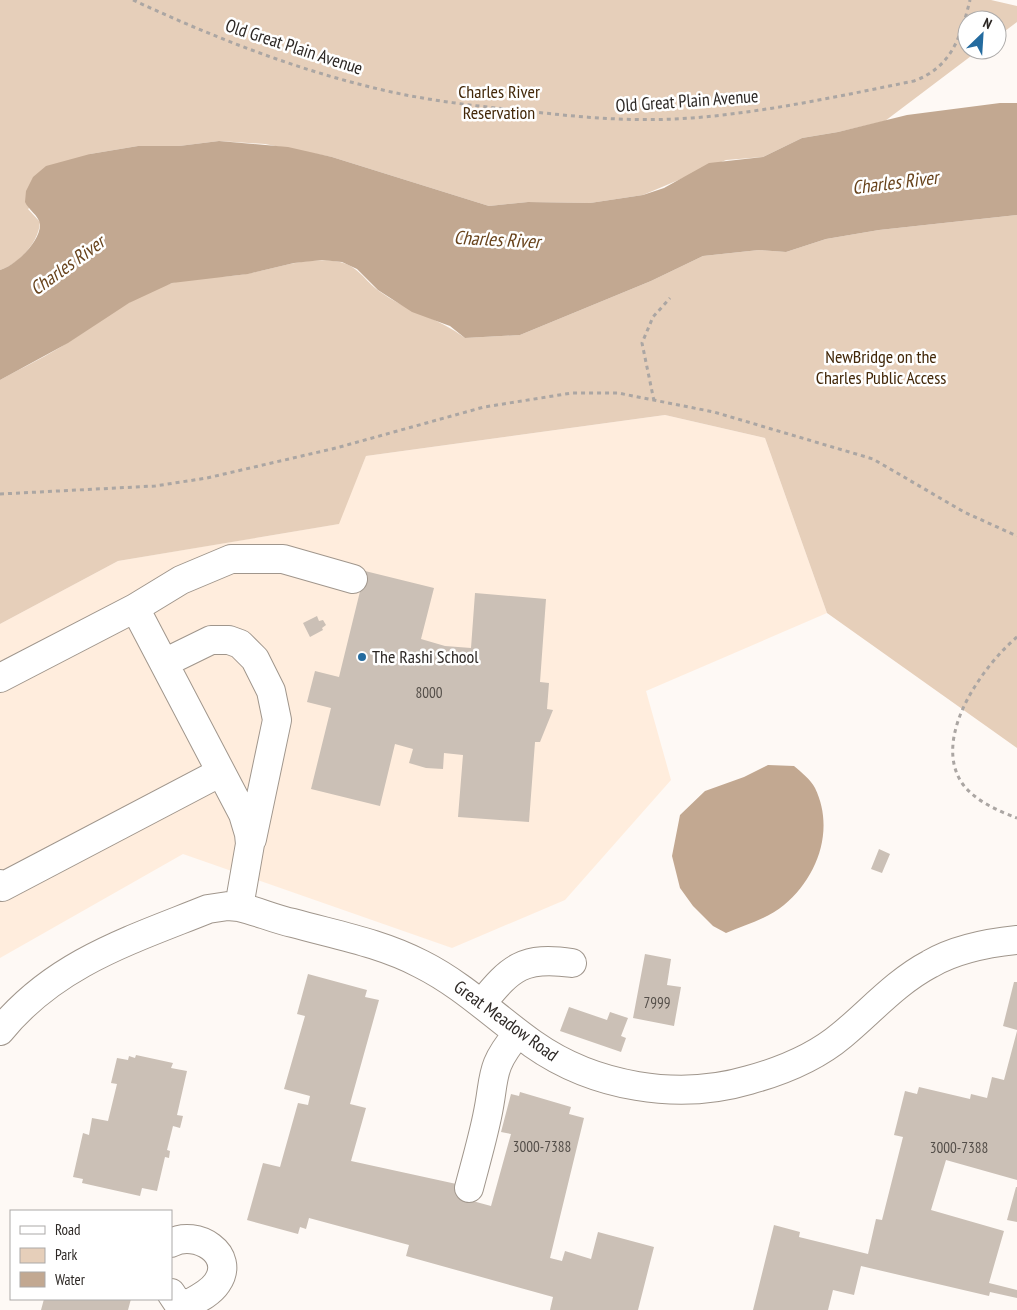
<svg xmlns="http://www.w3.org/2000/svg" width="1017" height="1310" font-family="'PT Sans Narrow',sans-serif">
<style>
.built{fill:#ffeddd}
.green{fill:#e6cfba}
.water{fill:#c2a891}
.building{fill:#cbc0b6}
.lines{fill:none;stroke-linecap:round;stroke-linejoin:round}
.minor-casing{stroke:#a0968c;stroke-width:30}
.path{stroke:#aba6a3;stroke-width:3;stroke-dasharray:4 4;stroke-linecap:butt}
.minor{stroke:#fff;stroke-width:28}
.poi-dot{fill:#246b9f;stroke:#fff;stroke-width:2}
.labels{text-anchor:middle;stroke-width:5;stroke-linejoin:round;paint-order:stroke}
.number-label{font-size:15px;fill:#544e49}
.street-label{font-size:18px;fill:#2d2825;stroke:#fff}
.park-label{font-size:18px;fill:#422708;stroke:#fff}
.poi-label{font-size:18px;fill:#2d2825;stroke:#fff;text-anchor:start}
.water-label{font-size:19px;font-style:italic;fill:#68431c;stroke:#fff}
</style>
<rect width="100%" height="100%" fill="#fef9f5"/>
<path class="built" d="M665,415L765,438L827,613L646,691L671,780L565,900L452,948L183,854L0,958V624L118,561L338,524L366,456Z"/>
<path class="green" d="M0,0H991L1017,6V22L997,37V20H967V50H979L885,121L838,132L802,138L763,157L726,160L643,195L590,203L528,202L489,206L332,157L265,144L219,141L179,146H138L90,154L28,209L40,222C39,242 19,264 0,270Z
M1017,215V748L827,613L765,438L665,415L366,456L339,524L118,561L0,624V380C23,367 48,356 70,341C102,321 135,294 172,283C196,275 225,279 251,273C280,267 310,256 340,262C358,266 365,281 379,291C406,311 439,318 465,338L520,335L651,281L703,256L759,250L786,252L826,239L879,230Z"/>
<path class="water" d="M1000,103H1017V215L879,230L826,239L786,252L759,250L703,256L651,281L520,335L465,338L450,326L412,312L378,290L357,269L342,262L322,260L294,263L248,274L172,283L129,303L68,343L0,380V270C15,266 41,241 40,224C39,216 28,209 25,202L26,191L33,177L46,166L90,154L138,146H179L219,141L288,147L332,157L489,206L528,202L590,203L643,195L664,188L709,163L763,157L802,138L838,132L907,115Z
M768,765L794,766C801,772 811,780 815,788C835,829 818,877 784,905C769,918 745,925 726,933L713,926L693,906L680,888L672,856L680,815L705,791L744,777Z"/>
<path class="building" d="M365,571L434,588L421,639L445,646L471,648L475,593L546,599L540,682L549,683L547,709L553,710L540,742H535L529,822L458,817L463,755L444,753L443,769L426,768L409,763L413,749L395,744L380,806L311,789L331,708L307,702L315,671L339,677Z
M317,616L319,621L323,620L326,625L322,628L323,630L310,637L303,623Z
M879,849L890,854L882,873L871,869Z
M645,954L671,959L667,985L681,987L674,1026L633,1018Z
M308,974L367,990L365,997L379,1000L350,1104L366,1108L351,1161L461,1185L458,1197L491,1206L511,1134L501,1132L511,1094L519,1096L520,1092L571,1107L569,1114L584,1118L550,1258L562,1261L565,1251L591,1259L598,1232L654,1247L638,1310H550L553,1297L406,1256L409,1245L309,1218L306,1229L300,1227L298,1234L247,1220L263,1163L280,1167L298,1103L308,1105L310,1096L284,1089L305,1016L297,1014Z
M1014,982H1017V1030L1003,1026Z
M569,1007L607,1020L610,1012L628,1018L621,1036L626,1038L621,1052L560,1031Z
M1017,1031V1180L946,1160L931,1210L1004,1231L989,1283L1017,1290V1298L990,1292L989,1296L861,1266L854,1295L833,1290L828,1310H753L774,1225L800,1232L799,1237L868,1254L876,1219L882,1220L903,1137L894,1135L905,1091L917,1094L919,1087L970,1099L971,1094L987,1098L992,1077L1004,1080Z
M136,1055L173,1063L171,1068L187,1071L177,1115L183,1116L180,1128L173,1126L167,1150L170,1151L169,1158L165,1157L157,1191L142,1188L140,1196L82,1183L83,1179L73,1177L83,1133L89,1135L92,1118L108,1121L117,1084L111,1083L117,1058L128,1060L129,1056L135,1058Z
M1016,1187H1017V1222L1007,1220Z
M44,1299H131L128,1310H41Z"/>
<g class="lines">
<defs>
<path id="minor" d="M135,608L243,814L249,834L250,844L239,907
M164,663L211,640H229L240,644L255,659L271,691L277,720L252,839
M0,678L135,608L181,580L231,559H283L353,579
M0,884L2,887L221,772
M482,1003C511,967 524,956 572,963
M0,1031C55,963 131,940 208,909L228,906L239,907C257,911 274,919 293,923C336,935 381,943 421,964C463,985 495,1017 533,1044C594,1087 678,1101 749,1080C782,1071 816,1057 842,1035C871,1011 896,982 930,964C956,949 987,943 1017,940
M469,1188C475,1165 482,1141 487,1117C496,1076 488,1069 518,1033
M171,1243C196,1229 237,1254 217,1283C209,1295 193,1301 181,1308L171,1293"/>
</defs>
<use href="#minor" class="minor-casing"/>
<path class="path" d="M133,0C215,38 299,71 387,91C436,102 485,107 535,112C587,118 639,122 692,118C767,112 840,96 914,81C952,67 961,36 970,0
M654,401L642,343L653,317L670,298
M0,494L155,486L207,478L336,448L484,407L572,393H618L714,412L873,459L964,512L1017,536
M1017,637C983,666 934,734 960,780C971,799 998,811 1017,818"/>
<use href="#minor" class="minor"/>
</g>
<circle class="poi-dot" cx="362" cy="657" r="5"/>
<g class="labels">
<g class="number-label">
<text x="429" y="698">8000</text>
<text x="657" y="1008">7999</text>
<text x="542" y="1152">3000-7388</text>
<text x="959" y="1153">3000-7388</text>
</g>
<g class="street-label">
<text transform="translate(294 47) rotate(18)" y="6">Old Great Plain Avenue</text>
<text transform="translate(687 101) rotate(-4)" y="6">Old Great Plain Avenue</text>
<text transform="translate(506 1021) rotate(36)" y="6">Great Meadow Road</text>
</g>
<g class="park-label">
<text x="499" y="98">Charles River<tspan x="499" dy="21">Reservation</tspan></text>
<text x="881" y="363">NewBridge on the<tspan x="881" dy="21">Charles Public Access</tspan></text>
</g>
<g class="poi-label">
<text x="372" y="663">The Rashi School</text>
</g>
<g class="water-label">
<text transform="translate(895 182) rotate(-7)" y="7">Charles River</text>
<text transform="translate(497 239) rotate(3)" y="7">Charles River</text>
<text transform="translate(67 265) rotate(-36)" y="7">Charles River</text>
</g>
</g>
<rect x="10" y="1210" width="162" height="90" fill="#ffffff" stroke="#aba9a8"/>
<rect x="20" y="1226" width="25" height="8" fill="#ffffff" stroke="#aba9a8"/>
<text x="55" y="1235" font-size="15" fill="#2d2825">Road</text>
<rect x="20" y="1248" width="25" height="15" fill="#e6cfba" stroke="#aba9a8"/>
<text x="55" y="1260" font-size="15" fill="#2d2825">Park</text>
<rect x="20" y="1272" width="25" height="15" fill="#c2a891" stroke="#aba9a8"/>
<text x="55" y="1285" font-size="15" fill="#2d2825">Water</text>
<g transform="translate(982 35) rotate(25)"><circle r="24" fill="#ffffff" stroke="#aba9a8"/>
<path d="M0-4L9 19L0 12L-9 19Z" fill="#246b9f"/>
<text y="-8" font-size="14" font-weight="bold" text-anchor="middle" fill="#2d2825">N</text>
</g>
</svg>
